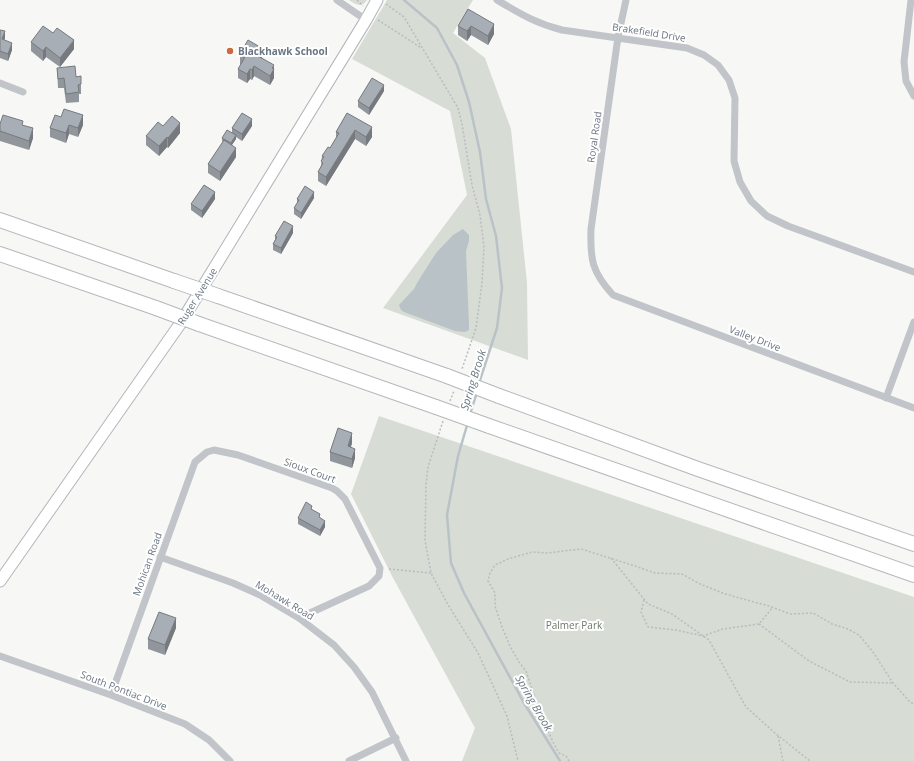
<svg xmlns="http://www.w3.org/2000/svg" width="914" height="761" font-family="'Open Sans',sans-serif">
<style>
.green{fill:#d7dcd5}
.water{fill:#b9c2c7}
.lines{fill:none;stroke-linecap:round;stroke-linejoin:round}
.stream{stroke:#b9c2c7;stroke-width:2.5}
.secondary-casing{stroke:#b2b6bb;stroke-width:13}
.highway-casing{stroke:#b4b7ba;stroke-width:16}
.path{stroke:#b9bcbe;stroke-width:1.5;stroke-dasharray:2 2;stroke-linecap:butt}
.street{stroke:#c1c4c8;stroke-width:7}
.secondary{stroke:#fff;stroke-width:11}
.highway{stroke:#fff;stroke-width:14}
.highway-bridge-casing{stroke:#b4b7ba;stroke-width:16;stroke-linecap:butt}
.highway-bridge{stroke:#fff;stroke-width:14}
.wall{fill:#90969c}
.shaded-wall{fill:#767a7f}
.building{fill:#a8aeb5;stroke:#767a7f}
.poi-dot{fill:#ce693f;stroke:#fff;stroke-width:1.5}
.labels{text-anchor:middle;stroke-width:4;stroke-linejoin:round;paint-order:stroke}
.street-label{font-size:10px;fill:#6a7683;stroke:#fff}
.poi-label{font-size:10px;font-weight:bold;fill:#6a7683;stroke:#fff;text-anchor:start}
.park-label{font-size:10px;fill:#6b7b68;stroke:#fff}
.water-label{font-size:11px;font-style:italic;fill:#66767f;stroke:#fff}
</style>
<rect width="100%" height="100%" fill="#f7f8f5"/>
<path class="green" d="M349,0H367C362,8 356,5 349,0Z
M387,0H473L453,33L485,58L511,129L527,283L528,360L383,308L467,195L450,111L352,59Z
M379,416L914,597V761H462L475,728L392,576L351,494Z"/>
<path class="water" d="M463,229L469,235V241L466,251L469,325V330L465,332L455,331L404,312L401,310L399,305L414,289L417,283L436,253L453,235Z"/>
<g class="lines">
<path class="stream" d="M404,0L437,28L457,65L469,102L480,152L486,199L496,236L502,288L497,328L479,383
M470,414L477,392
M468,422L458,456L447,515L451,563L464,593L524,703L560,761"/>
<defs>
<path id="secondary" d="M0,581L180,324L366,20L377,0"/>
<path id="highway" d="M0,220L174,281
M0,254L156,308
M218,296L447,376
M199,324L436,407
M499,396L698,469L914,544
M489,426L914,575"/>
</defs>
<use href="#secondary" class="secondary-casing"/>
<use href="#highway" class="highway-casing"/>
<path class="path" d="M357,0L363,6
M386,4L404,17L458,108L462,124L472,185L480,215L484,247L482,283L476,328L462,369
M378,20L420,47
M450,401L454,391
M443,421L428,467L426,484L425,540L431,573L447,603L478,653L507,716L518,761
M611,558L648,604L672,614L709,640L746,707L776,734L810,761
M389,569L431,573
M644,600L641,612L648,627L676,630L703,636L723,629L759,624L773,607
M759,624L809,661L850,682L893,683
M778,736L783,761
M569,761L566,756L559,753L553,742L540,713L526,671L519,662L510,646L502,627L495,606V593L488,581L490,573L495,565L508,559L532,552L547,553L581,549L635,566L655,573L682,574L700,584L725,594L769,606L790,614L813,613L832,624L848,629L859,635L873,652L893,683L910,702L914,704"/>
<path class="street" d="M337,0L366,20
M497,0C521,14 535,23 562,30L687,48L704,55L718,65L729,80L735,98L734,161L740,182L751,201L767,216L788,226L914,272
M626,0L618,37L591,229C590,260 592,272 613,295L914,408
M911,0L904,62L906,81L914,96
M0,83L23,92
M886,398L914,322
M160,557L233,583L260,595L299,618L334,645L354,667L372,692L406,761
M0,656L111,695L185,724L209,740L230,761
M111,695L195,462L207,452L214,450L238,455L332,488L337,491L345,499L380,568L379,576L369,586L299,618
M349,761L396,738"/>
<use href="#secondary" class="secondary"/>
<use href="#highway" class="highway"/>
<defs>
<path id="highway-bridge" d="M174,281L218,296
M156,308L199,324
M447,376L499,396
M436,407L489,426"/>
</defs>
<use href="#highway-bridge" class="highway-bridge-casing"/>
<use href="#highway-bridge" class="highway-bridge"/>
</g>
<path class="wall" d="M468,9L494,34L488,45L471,35L467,41L458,35V26Z
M0,30L5,38L4,40L12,50L8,61L0,58Z
M31,42L74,49L60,67L46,57L43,61L31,51Z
M260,50L262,58L274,68V78L270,85L254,76L252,80L250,79L247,83L238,78V69L241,64H240V54Z
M57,68L76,77L81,84V94H79V102L66,103L64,88H58Z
M384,91L369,115L358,107V101Z
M347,113L372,137L366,146L355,139L326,186L318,181V172L321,166L322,156L330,148L336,138V132Z
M55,115L83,125L78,137L69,134L66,143L50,137V128Z
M0,124L23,125L33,138L29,150L0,141Z
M163,126L180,133L168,148L167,147L159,156L146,145V136Z
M252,126L242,141L236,137V139L232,145L236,157L220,181L208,173V164L223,142L222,141V138L232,133V128Z
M314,198L301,219L294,214V208L297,204V199Z
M215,199L202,218L191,210V204Z
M293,233L281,254L273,250V244L275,240V236Z
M352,443L351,447L355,458L352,468L330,461V452Z
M312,510L320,518L325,527L320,536L298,524V518Z
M176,628L165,655L148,649V639Z"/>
<path class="shaded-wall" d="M494,24V34L488,45V36Z
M471,26V35L467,41V31Z
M5,31V38L2,45V39Z
M74,40V49L60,67V58Z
M12,43V50L8,61V54Z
M46,47V57L43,61V51Z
M260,47V53L262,50V60L258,56L259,49Z
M274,65V78L270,85V76Z
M254,66V76L252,80V70Z
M250,69V79L247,83V74Z
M384,85V91L369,115V108Z
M83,115V125L78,137V128Z
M252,119V126L242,141V134Z
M180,123V133L168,148V138Z
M69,125V134L66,143V133Z
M372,127V137L366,146V137Z
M33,128V138L29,150V141Z
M355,130V139L326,186V177Z
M236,135V139L231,146V143Z
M167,137V147L159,156V146Z
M236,148V157L220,181V172Z
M215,192V199L202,218V211Z
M314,192V198L301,219V213Z
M293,226V233L281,254V248Z
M352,433V443L348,456V446Z
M355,449V458L352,468V459Z
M325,521V527L320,536V530Z
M176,618V628L165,655V645Z"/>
<path class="building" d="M468,9L494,24L488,36L471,26L467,31L458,26Z
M43,26L53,33L57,28L74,40L60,58L46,47L43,51L31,42Z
M0,30L5,31L2,39L12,43L8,54L0,51Z
M248,40L260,47L259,49L262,50L258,56L274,65L272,68L274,69L270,76L254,66L252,70L250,69L247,74L238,69L245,57L240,54Z
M75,66L76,77L81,76V84L78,85L79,92L66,94L64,78L58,79L57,68Z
M372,78L384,85L369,108L358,101Z
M64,109L83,115L78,128L69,125L66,133L50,128L55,115L61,117Z
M242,113L252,119L242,134L232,128Z
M347,113L372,127L366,137L355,130L326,177L318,172L323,163L321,161L324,157L322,156L328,147L330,148L339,133L336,132Z
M3,115L23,121L22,125L33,128L29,141L0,131V124Z
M172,116L180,123L168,138L167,137L159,146L146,136L158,122L163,126Z
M227,130L236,135L231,143L222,138Z
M224,140L236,148L220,172L208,164Z
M204,185L215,192L202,211L191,204Z
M305,186L314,192L301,213L294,208L299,200L297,199Z
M284,221L293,226L281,248L273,244L277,237L275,236Z
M338,428L352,433L348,446L355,449L352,459L330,452Z
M306,502L312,506L311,509L320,514L319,517L325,521L320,530L298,518Z
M159,612L176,618L165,645L148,639Z"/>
<circle class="poi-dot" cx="230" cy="51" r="4"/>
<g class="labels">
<g class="street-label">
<text transform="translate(649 32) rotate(9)" y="4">Brakefield Drive</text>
<text transform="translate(594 137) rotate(-82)" y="4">Royal Road</text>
<text transform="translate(197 296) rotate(-58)" y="4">Ruger Avenue</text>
<text transform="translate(755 338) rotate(21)" y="4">Valley Drive</text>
<text transform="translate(310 470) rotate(20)" y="4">Sioux Court</text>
<text transform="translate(147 564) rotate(-70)" y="4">Mohican Road</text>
<text transform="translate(285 600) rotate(31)" y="4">Mohawk Road</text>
<text transform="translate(124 690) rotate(21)" y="4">South Pontiac Drive</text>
</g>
<g class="poi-label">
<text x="238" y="55">Blackhawk School</text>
</g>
<g class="park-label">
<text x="574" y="629">Palmer Park</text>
</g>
<g class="water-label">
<text transform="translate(473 380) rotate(-73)" y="4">Spring Brook</text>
<text transform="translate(534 703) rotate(60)" y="4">Spring Brook</text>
</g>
</g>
</svg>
